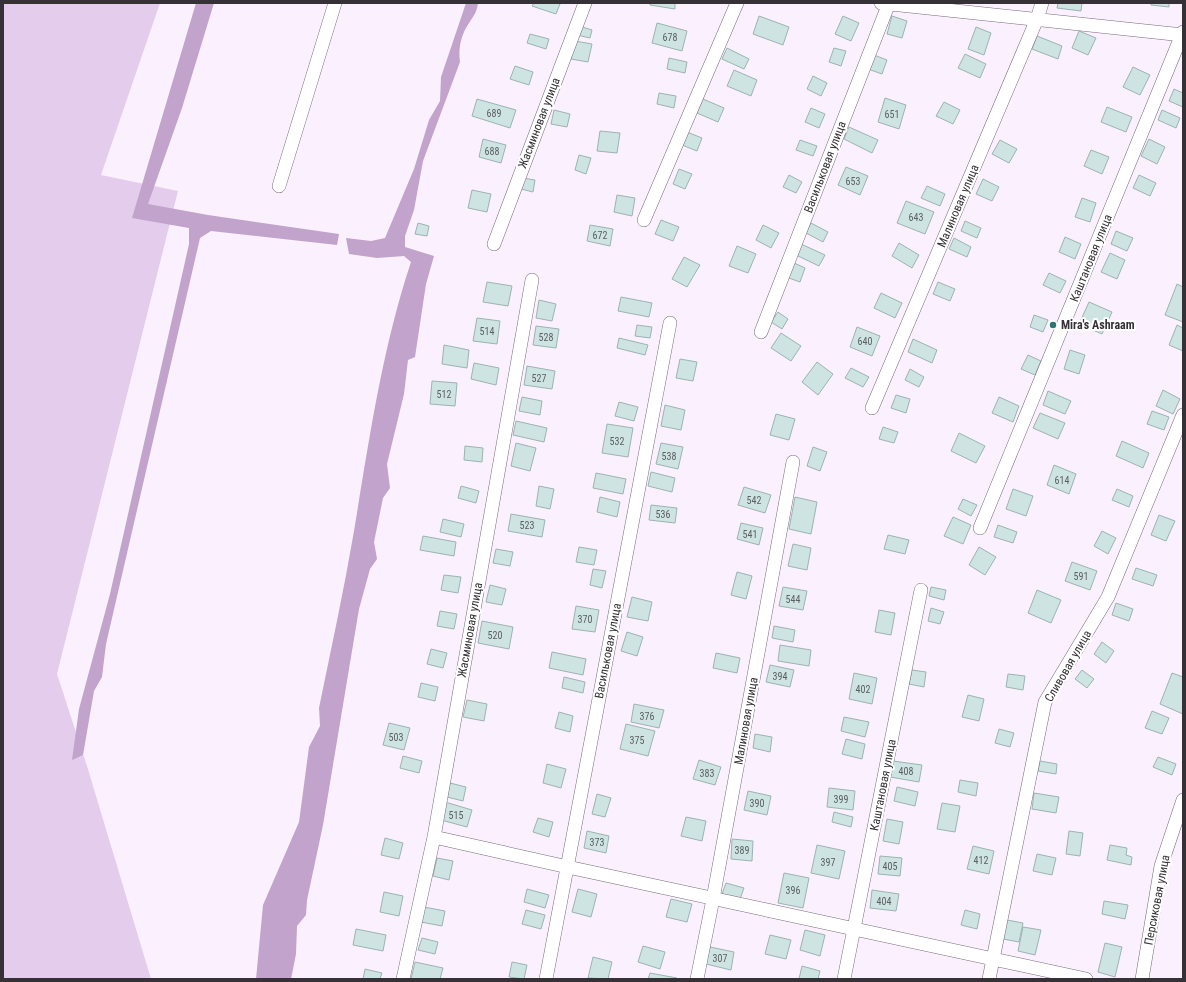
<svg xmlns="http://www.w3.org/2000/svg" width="1186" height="982" font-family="'Roboto Condensed',sans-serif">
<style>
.green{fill:#e4cdec}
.water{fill:#c1a3cc}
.building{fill:#cde4e2;stroke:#9cb3b1}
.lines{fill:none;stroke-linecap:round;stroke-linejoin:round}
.minor-casing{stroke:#766b79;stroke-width:14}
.minor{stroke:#fff;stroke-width:13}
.poi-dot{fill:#2e7775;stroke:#fff;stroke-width:1.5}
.labels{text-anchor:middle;stroke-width:4;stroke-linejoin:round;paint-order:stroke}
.number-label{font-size:10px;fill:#5c5e62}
.street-label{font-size:12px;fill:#363137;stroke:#fff}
.poi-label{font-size:12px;font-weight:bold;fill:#363137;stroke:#fff;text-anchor:start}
</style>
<rect width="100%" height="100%" fill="#fbf1fe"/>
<path class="green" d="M3,3H160L101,175L178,191L57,674L87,766L151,979H3Z"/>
<path class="water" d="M196,3H214L182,108L148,204L208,215L339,234L337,245L211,231L200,238L106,644L102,677L94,691L83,755L72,760L79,709L110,594L189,244V228L132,218Z
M466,3H478C477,12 474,15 469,23C461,35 458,48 460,62L423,161L414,210L405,236V247L434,256L426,284L415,357L408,360L404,394L387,464L390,488L383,498L374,542L377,559L370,569L359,609L323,825L307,900L306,915L297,926L296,954L291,979H256L263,905L299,822L309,747L320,726L319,708C331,649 344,590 354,531C369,441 382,349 411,262L404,256L377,258L349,254L346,238L371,241L385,238L414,169L429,120L440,101L441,77Z"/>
<path class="building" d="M534,3H556L560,4L556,14L532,6Z
M650,3H675V9L650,5Z
M1058,3H1082L1081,11L1057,8Z
M1151,3H1169V7L1151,5Z
M759,16L789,27L783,45L753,34Z
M843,16L859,23L851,41L835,34Z
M892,16L907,21L902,38L887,34Z
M657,23L687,31L682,51L652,43Z
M579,26L592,30L590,38L577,35Z
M976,27L991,33L984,55L968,49Z
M1079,31L1096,38L1088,55L1072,48Z
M530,34L549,39L546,49L527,43Z
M1037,36L1062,46L1058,59L1032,49Z
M575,41L592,44L588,62L571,59Z
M727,48L749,59L744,69L722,59Z
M834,48L846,51L841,66L829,62Z
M965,54L986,64L980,78L958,68Z
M874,55L887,60L882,74L868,69Z
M669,58L687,62L685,73L667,69Z
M515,66L533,72L529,85L510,79Z
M1133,67L1150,75L1140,95L1123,87Z
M734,70L757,80L751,96L727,86Z
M813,76L827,83L821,96L807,89Z
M1174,89L1183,93V107L1169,101Z
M659,93L676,96L674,108L657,104Z
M885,98L906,105L899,129L878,122Z
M477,99L516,110L510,128L472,116Z
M703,99L724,108L718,122L697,113Z
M944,102L960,110L953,124L936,116Z
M1107,107L1132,117L1126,132L1101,122Z
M811,108L825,114L819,128L805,122Z
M554,110L570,114L567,127L551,124Z
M1162,110L1180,118L1176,128L1158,120Z
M849,127L878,140L872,153L844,139Z
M600,131L620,133L617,153L597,151Z
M687,132L702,138L697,151L682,145Z
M483,139L506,145L501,163L479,157Z
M1149,139L1165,147L1157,164L1141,156Z
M800,140L817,146L813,156L796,150Z
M1000,140L1017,149L1009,163L992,154Z
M1091,150L1109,157L1102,174L1084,166Z
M579,155L591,158L586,174L575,170Z
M846,167L868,176L860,195L838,185Z
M679,169L692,174L685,189L673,184Z
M789,175L802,182L796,193L783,187Z
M1139,175L1156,183L1150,196L1133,188Z
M523,178L535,180L533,192L521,189Z
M983,179L999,187L992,201L976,194Z
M927,186L945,194L940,206L921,198Z
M472,190L491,194L487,212L468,208Z
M617,195L635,198L632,216L614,212Z
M1082,198L1096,203L1090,222L1075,217Z
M906,201L934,212L925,234L897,223Z
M661,220L679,227L673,241L655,234Z
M965,221L981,228L977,238L961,231Z
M418,223L429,226L427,236L415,234Z
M811,223L828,232L823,242L806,233Z
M590,225L613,229L610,246L587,241Z
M763,225L779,233L771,248L756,240Z
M1116,231L1133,238L1127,251L1111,244Z
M1065,237L1081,244L1075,259L1059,252Z
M954,238L971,247L967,257L949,249Z
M899,243L919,255L912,268L892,256Z
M801,244L825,255L819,266L796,255Z
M737,246L756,254L748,273L729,266Z
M1110,253L1125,260L1117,279L1101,272Z
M684,257L700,265L687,287L672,279Z
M792,262L805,268L800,282L786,277Z
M1049,273L1066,281L1060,293L1043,285Z
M487,282L512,286L508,306L483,302Z
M938,282L955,289L950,301L933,294Z
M1177,284L1183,287V322L1165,315Z
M881,293L902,303L895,318L874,308Z
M621,297L652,303L649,317L618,311Z
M539,300L556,304L552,321L536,318Z
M1089,302L1112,312L1102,334L1079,324Z
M778,312L788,319L782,329L771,322Z
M1034,315L1048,320L1043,332L1030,327Z
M477,318L500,321L497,344L473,341Z
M637,325L652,327L650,338L635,336Z
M1177,325L1183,328V351L1169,345Z
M536,326L559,329L556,348L533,345Z
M857,327L880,336L872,356L850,347Z
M781,333L801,346L791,361L771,348Z
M619,338L648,345L645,355L617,348Z
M913,339L937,350L932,363L908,352Z
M444,345L469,350L467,368L442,364Z
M1070,350L1085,355L1079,374L1064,369Z
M1028,355L1041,361L1035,375L1021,369Z
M680,359L697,362L693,381L676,378Z
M817,362L833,374L818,395L802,382Z
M474,363L499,368L496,385L471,379Z
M527,366L555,371L552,389L524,385Z
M851,368L869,377L863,387L845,378Z
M910,369L924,377L919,387L905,380Z
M432,381L457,383L455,406L430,404Z
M1163,390L1180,399L1173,414L1156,406Z
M1048,391L1071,401L1065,414L1043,405Z
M896,395L910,399L906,413L891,408Z
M522,397L542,401L540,415L519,411Z
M999,397L1019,406L1013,422L992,413Z
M619,402L638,407L634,421L615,416Z
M665,405L685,410L681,430L661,426Z
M1152,411L1169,417L1164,430L1147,424Z
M1040,413L1065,423L1058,439L1033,428Z
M776,414L795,419L789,440L770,435Z
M516,421L547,428L544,442L513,435Z
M607,424L633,428L628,457L602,453Z
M883,427L898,432L894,443L879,439Z
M959,433L985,446L976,463L951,451Z
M1122,441L1149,453L1143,468L1116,456Z
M516,443L536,448L530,471L511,466Z
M661,443L683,447L678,469L656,464Z
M465,446L483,448L482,462L464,460Z
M813,447L827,452L820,471L807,466Z
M1054,465L1076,474L1069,494L1047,485Z
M651,472L675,478L672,492L648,486Z
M596,473L626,479L623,494L593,488Z
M461,486L479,491L476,503L458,498Z
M539,486L554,489L550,509L536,506Z
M744,487L771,495L765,513L738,505Z
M1013,489L1033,496L1026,516L1006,509Z
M1117,489L1133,496L1129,507L1112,500Z
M600,497L620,502L617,517L597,512Z
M795,497L817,502L811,534L789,529Z
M963,499L977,505L971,516L958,509Z
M651,505L677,508L675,523L649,520Z
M511,514L545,520L542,537L508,531Z
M1159,515L1175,521L1166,541L1151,535Z
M953,517L971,525L963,544L944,536Z
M443,519L464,524L461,537L440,532Z
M741,523L763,528L759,545L737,539Z
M998,525L1017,532L1013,543L994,537Z
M1102,531L1116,538L1108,554L1094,546Z
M888,535L909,540L905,554L884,549Z
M423,536L456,542L454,556L420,550Z
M793,544L811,548L807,570L788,566Z
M579,547L597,550L594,565L576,562Z
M979,547L996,557L985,575L969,565Z
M496,549L513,552L510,566L493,563Z
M1072,562L1097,571L1090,590L1065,581Z
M1136,568L1157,575L1153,586L1132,579Z
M593,569L606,571L602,588L590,585Z
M737,572L752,576L746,599L731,595Z
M444,575L461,577L458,593L441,590Z
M490,585L506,589L502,605L486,602Z
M783,587L807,591L803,610L779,606Z
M931,587L946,590L944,600L929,596Z
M1037,590L1061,600L1051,623L1028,613Z
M632,597L652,602L648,621L627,617Z
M1116,603L1133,609L1129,621L1112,615Z
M576,606L599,610L595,632L572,629Z
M931,608L944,612L940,624L928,621Z
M879,610L895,613L891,635L875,632Z
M440,611L457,614L454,629L437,626Z
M482,621L513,627L509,649L478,643Z
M774,626L795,630L793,642L772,638Z
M627,632L643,637L637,656L621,651Z
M1102,642L1114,651L1106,663L1094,654Z
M780,645L811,650L809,666L778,661Z
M431,649L447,653L443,668L427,664Z
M552,652L586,659L583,675L549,668Z
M716,653L740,658L737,673L713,668Z
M770,665L794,670L790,687L766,682Z
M912,670L926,672L924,687L909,684Z
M1082,670L1094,679L1087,688L1075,679Z
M854,673L877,678L872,704L849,699Z
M1172,673L1183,677V714L1160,704Z
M1008,674L1025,676L1023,690L1006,687Z
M564,677L585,682L583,693L562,688Z
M421,683L438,687L435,701L418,697Z
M968,695L984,699L979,721L962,717Z
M467,700L487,704L484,721L463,717Z
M634,704L664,710L659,728L631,722Z
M1152,711L1169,718L1162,734L1145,728Z
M559,712L573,716L570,732L555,728Z
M844,717L869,722L865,737L841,731Z
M389,723L410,728L404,750L383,745Z
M626,724L655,731L648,756L620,749Z
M999,729L1014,733L1010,747L995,743Z
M755,734L772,737L770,752L753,748Z
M846,739L865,744L862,759L842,754Z
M403,756L422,761L419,773L400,768Z
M1158,757L1176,764L1172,775L1153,767Z
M699,760L721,767L715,785L693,779Z
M893,761L922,765L919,782L890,777Z
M1040,761L1057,764L1056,774L1038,771Z
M547,764L566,769L561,788L543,783Z
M960,780L978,783L976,796L958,792Z
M450,783L466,787L463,801L447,797Z
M897,787L918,792L915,806L894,801Z
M829,788L855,791L853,810L827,807Z
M748,791L771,796L767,815L744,810Z
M1034,793L1059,797L1056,813L1032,809Z
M597,794L611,798L605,817L592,814Z
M445,802L472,810L467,827L441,820Z
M942,803L960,806L955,832L937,829Z
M834,812L853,817L851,827L832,822Z
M686,817L706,821L702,841L681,836Z
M538,818L553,822L549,837L533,832Z
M887,819L903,822L899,844L883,841Z
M587,831L609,836L606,853L584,848Z
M1069,831L1083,833L1080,856L1066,854Z
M385,838L403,843L399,859L381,855Z
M732,839L753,841L752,861L731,859Z
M817,845L845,851L839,879L811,873Z
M1110,845L1127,848L1126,855L1132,857L1131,865L1107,860Z
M973,846L994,851L989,874L967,869Z
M1037,854L1056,858L1052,875L1033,871Z
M880,856L902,858L900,876L878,874Z
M437,858L453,861L449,880L433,876Z
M784,873L809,878L803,908L778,903Z
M726,883L744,888L740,899L722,894Z
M527,889L549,895L545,908L524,902Z
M578,889L597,894L591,917L572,912Z
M872,890L899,894L896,911L870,908Z
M384,892L403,896L399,916L380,912Z
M671,899L692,904L687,922L666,917Z
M1104,901L1128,905L1125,919L1102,914Z
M424,907L445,911L442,926L421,922Z
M526,910L545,915L541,929L522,924Z
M965,910L980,914L977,929L961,925Z
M1007,920L1023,923L1019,942L1003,939Z
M1023,927L1041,930L1035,955L1018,951Z
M356,929L386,935L383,951L353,945Z
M805,930L825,935L820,956L800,950Z
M770,935L791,940L786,959L765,954Z
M422,938L438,942L435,954L418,950Z
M1105,943L1122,947L1115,977L1098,972Z
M643,946L665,952L660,969L638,962Z
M710,947L734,952L731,970L706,964Z
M593,957L612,962L608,979L588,978Z
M415,962L443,968L440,979H411Z
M512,962L527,965L524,979L509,977Z
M802,966L820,971L818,979H799Z
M365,969L382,973L380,979H363Z
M650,973L677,978L676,979H648Z"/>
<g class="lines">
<defs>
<path id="minor" d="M881,3L1183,35
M279,186L335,3
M644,220L737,3
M494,244L585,3
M761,332L889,3
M872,408L1037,19L1042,3
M980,528L1183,32
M434,837L577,869L1086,979
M403,979L434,837L532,280
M546,979L670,323
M697,979L713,899L793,462
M844,979L921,590
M989,979L1045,702L1108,597L1183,415
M1142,979L1161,866L1183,800"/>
</defs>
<use href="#minor" class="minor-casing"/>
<use href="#minor" class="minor"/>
</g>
<circle class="poi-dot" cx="1053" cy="325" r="4"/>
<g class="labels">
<g class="number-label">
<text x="670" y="41">678</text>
<text x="494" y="117">689</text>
<text x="892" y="118">651</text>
<text x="492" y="155">688</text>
<text x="853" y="185">653</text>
<text x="916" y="221">643</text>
<text x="600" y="239">672</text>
<text x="487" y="335">514</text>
<text x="546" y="341">528</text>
<text x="865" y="345">640</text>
<text x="539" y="382">527</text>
<text x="444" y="398">512</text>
<text x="617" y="445">532</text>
<text x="669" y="460">538</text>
<text x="1062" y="484">614</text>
<text x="754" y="504">542</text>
<text x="663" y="518">536</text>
<text x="527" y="529">523</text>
<text x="750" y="538">541</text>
<text x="1081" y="580">591</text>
<text x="793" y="603">544</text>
<text x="585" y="623">370</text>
<text x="495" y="639">520</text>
<text x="780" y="680">394</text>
<text x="863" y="693">402</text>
<text x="647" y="720">376</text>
<text x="396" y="741">503</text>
<text x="637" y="744">375</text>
<text x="906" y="775">408</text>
<text x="707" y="777">383</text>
<text x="841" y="803">399</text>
<text x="757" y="807">390</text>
<text x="456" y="819">515</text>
<text x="597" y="846">373</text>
<text x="742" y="854">389</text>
<text x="981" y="864">412</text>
<text x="828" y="866">397</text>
<text x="890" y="870">405</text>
<text x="793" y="894">396</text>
<text x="884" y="905">404</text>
<text x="720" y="962">307</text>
</g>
<g class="street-label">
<text transform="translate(539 123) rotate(-69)" y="4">Жасминовая улица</text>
<text transform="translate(825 167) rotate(-69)" y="4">Васильковая улица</text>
<text transform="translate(958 206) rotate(-67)" y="4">Малиновая улица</text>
<text transform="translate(1091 258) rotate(-68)" y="4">Каштановая улица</text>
<text transform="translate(470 630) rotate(-80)" y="4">Жасминовая улица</text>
<text transform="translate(608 651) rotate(-79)" y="4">Васильковая улица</text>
<text transform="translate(1068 666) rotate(-60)" y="4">Сливовая улица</text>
<text transform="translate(746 721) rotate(-80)" y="4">Малиновая улица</text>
<text transform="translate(883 785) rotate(-79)" y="4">Каштановая улица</text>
<text transform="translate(1157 900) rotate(-79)" y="4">Персиковая улица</text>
</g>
<g class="poi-label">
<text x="1061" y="329">Mira's Ashraam</text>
</g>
</g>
<rect width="1186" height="982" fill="none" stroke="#363137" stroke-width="8"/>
</svg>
